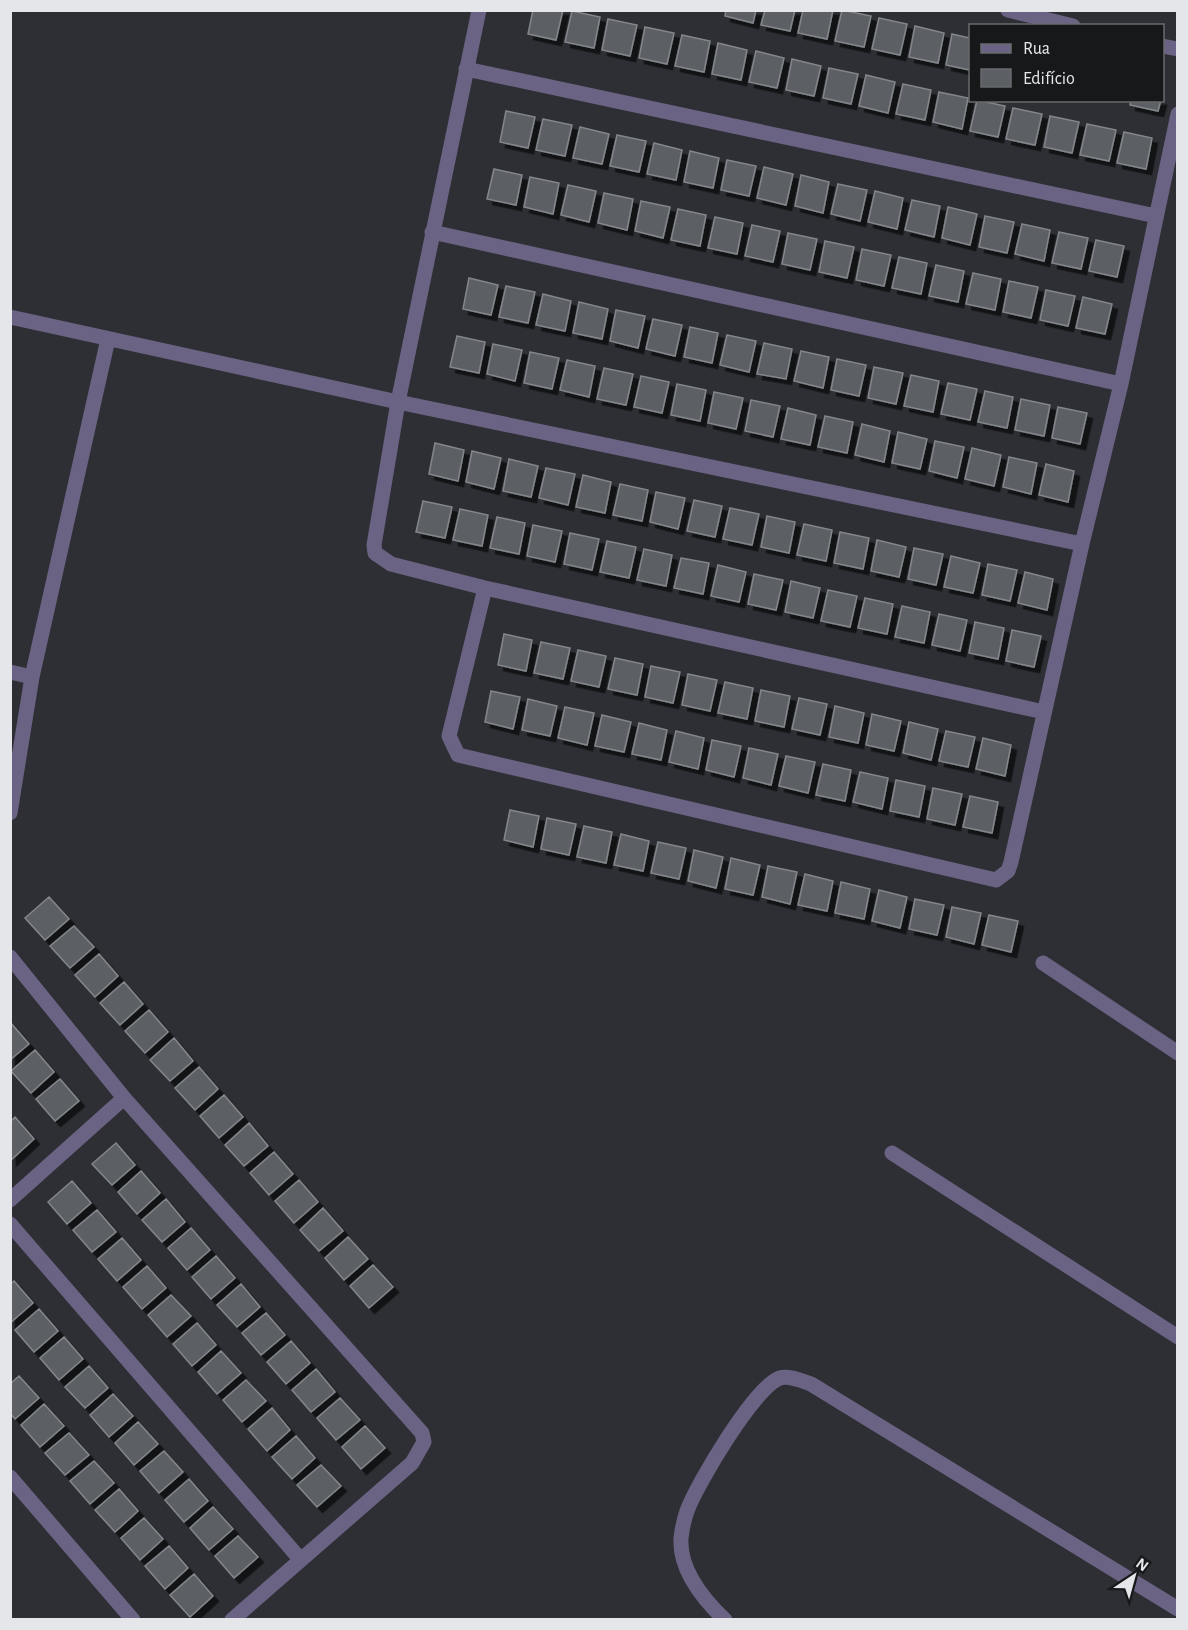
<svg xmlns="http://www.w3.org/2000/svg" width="1188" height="1630" font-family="'Alegreya Sans',sans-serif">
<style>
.building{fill:#5c5f64;stroke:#83878b;stroke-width:1.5;filter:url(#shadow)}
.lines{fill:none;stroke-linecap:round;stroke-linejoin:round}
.street{stroke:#6b6384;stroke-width:15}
</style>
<defs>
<filter id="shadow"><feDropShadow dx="5.5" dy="5.5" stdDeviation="0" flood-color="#0009"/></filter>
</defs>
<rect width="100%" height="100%" fill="#2e2f34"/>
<path class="building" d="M533,10H563L556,40L528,34Z
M726,10H756L753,23L725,16Z
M765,10H795L790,31L761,25Z
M803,10H833L827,39L798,33Z
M842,10L871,16L864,47L835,41Z
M572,11L600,17L594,48L565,42Z
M879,18L907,24L900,55L872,49Z
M608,19L637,25L630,56L602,50Z
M915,26L944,33L938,63L909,57Z
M645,27L674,33L667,64L639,58Z
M952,34L970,38V70L946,65Z
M682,35L710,41L704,72L675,66Z
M718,43L747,50L741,80L712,74Z
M756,51L784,58L777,88L749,82Z
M792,59L821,66L814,96L786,90Z
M829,68L858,74L851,104L823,98Z
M866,75L895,82L888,113L859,106Z
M903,84L931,90L925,120L896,114Z
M939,92L968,98L962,129L933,122Z
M977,100L1005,106L998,137L970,131Z
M1131,100H1161L1158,111L1130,105Z
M1013,108L1042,114L1035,145L1006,139Z
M506,111L535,117L528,148L500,142Z
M1050,116L1079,122L1072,153L1044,147Z
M543,119L572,125L565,156L536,150Z
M1087,124L1116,130L1109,161L1080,155Z
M580,127L609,134L602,164L573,158Z
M1124,132L1152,138L1146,169L1117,163Z
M617,135L646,141L639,172L610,166Z
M654,143L682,150L676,180L647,174Z
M690,151L719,158L713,188L684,182Z
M727,160L756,166L749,196L721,190Z
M764,167L793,174L786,205L757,198Z
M494,169L522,175L516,205L487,199Z
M801,175L829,182L823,213L795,206Z
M530,177L559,183L553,214L524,207Z
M838,184L867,190L860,221L831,214Z
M568,185L596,191L589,222L561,215Z
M875,191L903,198L897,229L868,222Z
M604,193L633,199L627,230L598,223Z
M912,200L940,206L934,237L905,230Z
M641,201L670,207L663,238L635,231Z
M948,207L977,214L970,245L942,238Z
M678,209L706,215L700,246L671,240Z
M985,216L1014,222L1007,253L979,247Z
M715,217L743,223L737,254L708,248Z
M1022,224L1050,230L1044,261L1015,254Z
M752,225L780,231L773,262L745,256Z
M1059,232L1088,238L1081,269L1052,263Z
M788,233L817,239L810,270L782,264Z
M1096,240L1124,246L1117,277L1089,271Z
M825,241L854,247L847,278L819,272Z
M862,249L891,255L884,286L856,280Z
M899,257L927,263L921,294L892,288Z
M936,265L964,271L958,302L929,296Z
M973,273L1001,279L995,310L966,304Z
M469,278L498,285L491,315L463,309Z
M1009,281L1038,287L1031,318L1003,312Z
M506,286L535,292L528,323L499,317Z
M1046,290L1075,296L1068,326L1040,320Z
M543,294L571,301L565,331L536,325Z
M1083,297L1112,304L1105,334L1076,328Z
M579,302L608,309L602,339L573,333Z
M616,310L645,316L638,348L610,341Z
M653,319L682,325L675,356L646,349Z
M690,327L718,333L712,363L684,357Z
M727,335L756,341L749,372L720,365Z
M457,336L485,342L479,373L450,367Z
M764,343L792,349L786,379L757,374Z
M493,344L522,350L515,381L487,374Z
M801,351L829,357L823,388L794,381Z
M530,352L559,358L552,389L524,383Z
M837,359L866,365L859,396L831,390Z
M567,360L595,366L589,397L560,390Z
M874,367L903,373L896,404L868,398Z
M604,368L633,374L626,405L597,399Z
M911,375L939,381L933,412L904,406Z
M641,376L669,382L662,413L634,407Z
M948,383L977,389L970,420L941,414Z
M677,384L706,390L700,421L671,415Z
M985,391L1013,397L1007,428L978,422Z
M714,392L743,398L736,429L708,423Z
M1021,399L1050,405L1044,436L1015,430Z
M751,400L780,406L773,437L745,431Z
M1058,407L1087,413L1080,444L1052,438Z
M788,408L816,415L810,445L781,439Z
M825,416L853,422L847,453L818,447Z
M862,424L890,431L884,462L855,455Z
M898,432L927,439L920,469L892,463Z
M935,441L964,447L957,478L929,471Z
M435,443L464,450L458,481L429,474Z
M972,448L1001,455L994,486L965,479Z
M472,451L501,458L494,489L466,482Z
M1009,457L1037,463L1031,494L1003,487Z
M509,459L538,466L531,497L503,491Z
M1046,464L1074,471L1068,502L1039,495Z
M546,468L575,474L568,505L539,498Z
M583,475L611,482L605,513L576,507Z
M620,484L648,490L642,521L613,515Z
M656,492L685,498L678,529L650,522Z
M694,500L722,506L715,537L687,531Z
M423,501L452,507L445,538L416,532Z
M730,508L759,514L752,545L723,539Z
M460,509L488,515L482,546L453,540Z
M767,516L795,522L789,553L761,547Z
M497,517L525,523L519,554L490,548Z
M804,524L832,530L826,561L797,555Z
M533,525L562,531L555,562L527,556Z
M840,532L869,538L863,569L834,563Z
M570,533L599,539L592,570L564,564Z
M877,540L906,547L899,577L871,571Z
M607,541L636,547L629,578L600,572Z
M914,548L943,554L936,585L908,579Z
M644,549L672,555L666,586L637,580Z
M951,556L980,563L973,593L944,587Z
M681,558L709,563L703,594L674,588Z
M988,564L1017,570L1010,601L982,595Z
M718,565L746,572L739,602L711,596Z
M1025,572L1053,579L1047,610L1018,603Z
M754,574L783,580L776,610L748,604Z
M791,581L820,588L813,618L785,612Z
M828,590L857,596L850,627L821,621Z
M865,598L893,604L887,634L858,628Z
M902,606L930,612L924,643L895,637Z
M939,614L967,620L960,651L932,645Z
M975,622L1004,628L998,659L969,653Z
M1012,630L1041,636L1034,667L1006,661Z
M504,634L532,640L526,671L498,665Z
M541,642L570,648L563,679L534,673Z
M578,650L606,656L599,687L571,681Z
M615,658L643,664L637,695L608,689Z
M651,666L680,672L673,703L645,697Z
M688,674L717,680L710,711L682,705Z
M725,682L753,688L747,719L718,713Z
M761,690L790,696L784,727L755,721Z
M491,691L520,697L513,729L485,722Z
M799,698L827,704L820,735L792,729Z
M528,699L557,706L550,736L522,730Z
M835,706L864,713L858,743L829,737Z
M565,707L594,713L587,745L558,738Z
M872,714L901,721L894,751L866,745Z
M602,715L631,722L624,752L595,746Z
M909,722L938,729L931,760L903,753Z
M639,723L667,730L661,760L632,754Z
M676,731L704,738L698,769L669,762Z
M946,731L975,737L968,767L939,761Z
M983,738L1011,745L1005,776L976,769Z
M712,740L741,746L734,777L706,770Z
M749,748L778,754L771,785L743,778Z
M786,756L815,762L808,793L779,786Z
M823,764L851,770L845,801L816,795Z
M860,772L888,778L882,809L853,802Z
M896,780L925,786L919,817L890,811Z
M933,788L962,794L955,825L927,819Z
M970,796L998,802L992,833L963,827Z
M510,810L539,816L533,847L504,840Z
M547,818L576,824L569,855L541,849Z
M584,826L612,832L606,863L577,857Z
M621,834L649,841L643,871L614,865Z
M658,842L686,848L679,879L651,873Z
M694,850L723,857L716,888L688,881Z
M731,858L760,865L753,895L725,889Z
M768,866L797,872L790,904L762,897Z
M805,874L833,881L827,911L798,905Z
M841,882L870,889L864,919L835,913Z
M879,890L907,897L900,928L872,921Z
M49,897L69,919L45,940L25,918Z
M915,899L944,905L937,935L909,929Z
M952,907L981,913L974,944L946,937Z
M989,915L1018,921L1011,952L982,945Z
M74,926L94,947L70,968L50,946Z
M99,954L118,976L95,997L75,975Z
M124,982L143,1004L120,1025L100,1003Z
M149,1010L168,1032L145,1053L125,1031Z
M10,1022L29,1044L10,1060Z
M174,1038L193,1061L170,1081L150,1060Z
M35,1050L54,1072L31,1093L11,1071Z
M199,1067L218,1089L195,1110L175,1088Z
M60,1079L79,1101L55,1121L36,1099Z
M224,1095L243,1117L219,1138L200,1116Z
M15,1117L34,1139L11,1160L10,1122Z
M249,1123L268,1146L244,1166L225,1145Z
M116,1143L135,1165L112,1185L92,1164Z
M274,1152L293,1174L269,1195L250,1173Z
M141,1171L160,1193L137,1214L118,1192Z
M299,1180L318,1202L294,1223L275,1201Z
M72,1181L91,1203L67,1224L48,1202Z
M166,1199L185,1222L162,1242L142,1220Z
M323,1208L343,1231L319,1251L300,1230Z
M97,1210L116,1232L92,1252L73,1230Z
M191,1228L210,1250L187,1270L168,1248Z
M348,1237L368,1259L344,1280L325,1258Z
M122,1238L141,1260L117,1281L98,1259Z
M216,1256L235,1278L211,1299L192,1277Z
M373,1265L393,1287L369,1308L350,1286Z
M147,1266L166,1288L142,1309L123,1287Z
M14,1281L33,1303L10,1323V1284Z
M241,1284L260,1307L237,1327L217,1305Z
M171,1295L191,1316L167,1337L148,1315Z
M39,1309L58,1331L34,1352L15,1330Z
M266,1313L285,1335L261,1355L242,1333Z
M197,1323L216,1345L192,1366L173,1344Z
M64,1337L83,1359L59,1380L40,1358Z
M291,1341L310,1363L286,1384L267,1362Z
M221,1351L241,1373L217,1394L198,1372Z
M89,1366L108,1388L85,1408L65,1387Z
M316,1369L335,1392L311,1412L292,1390Z
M19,1376L39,1398L15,1419L10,1413V1384Z
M246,1380L266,1401L242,1422L223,1400Z
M113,1394L133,1416L109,1437L90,1415Z
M340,1398L360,1420L336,1440L317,1418Z
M44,1404L64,1426L40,1447L21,1425Z
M272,1408L290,1430L267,1451L248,1429Z
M138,1422L158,1444L134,1465L115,1443Z
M365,1426L385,1448L361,1469L342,1447Z
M69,1433L89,1455L65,1475L45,1453Z
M296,1436L315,1458L292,1479L272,1457Z
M164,1451L183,1472L159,1493L140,1471Z
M94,1461L114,1483L90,1504L70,1481Z
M321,1465L341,1486L317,1507L297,1485Z
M189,1479L208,1501L184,1522L165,1500Z
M119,1489L138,1511L115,1532L95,1510Z
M213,1507L233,1529L209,1550L190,1528Z
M144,1518L163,1539L140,1560L121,1538Z
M238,1536L258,1557L234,1578L215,1556Z
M169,1546L188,1568L165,1589L145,1566Z
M194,1574L213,1596L190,1617L170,1595Z"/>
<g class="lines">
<path class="street" d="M479,10L398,402L374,545L375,553L391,564L485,588L1044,712
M1008,10L1073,26
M1162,46L1178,49
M466,69L1156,216
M432,232L1121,384
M10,317L398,402L1082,544
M485,588L449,736L458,755L996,880L1008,871L1011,862L1082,544L1121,384L1178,114
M10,672L32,677
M10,813L32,677L108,339
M10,957L124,1098L422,1433L424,1442L412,1463L232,1620
M1043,963L1178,1053
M892,1153L1178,1337
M10,1200L124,1098
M10,1224L300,1559
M10,1477L133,1620
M725,1620C703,1599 679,1570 681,1538C682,1530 684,1519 687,1511C697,1484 755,1386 780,1378C789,1375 802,1381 811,1384L1178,1609"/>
</g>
<rect width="1188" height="1630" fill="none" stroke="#e5e6e9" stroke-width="24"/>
<rect x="969" y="24" width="195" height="78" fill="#17181a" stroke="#696a6d" stroke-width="1.5"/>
<rect x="981" y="44" width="30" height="9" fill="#6b6384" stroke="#696a6d" stroke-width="1.5"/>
<text x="1023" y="54" font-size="18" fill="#e5e6e9">Rua</text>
<rect x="981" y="69" width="30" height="18" fill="#5c5f64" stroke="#696a6d" stroke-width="1.5"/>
<text x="1023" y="84" font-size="18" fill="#e5e6e9">Edifício</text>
<g transform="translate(1134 1576) rotate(36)" stroke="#17181a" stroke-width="4.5" paint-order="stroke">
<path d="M0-4.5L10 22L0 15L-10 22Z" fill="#e5e6e9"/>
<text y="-9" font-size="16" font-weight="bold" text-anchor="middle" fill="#e5e6e9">N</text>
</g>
</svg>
